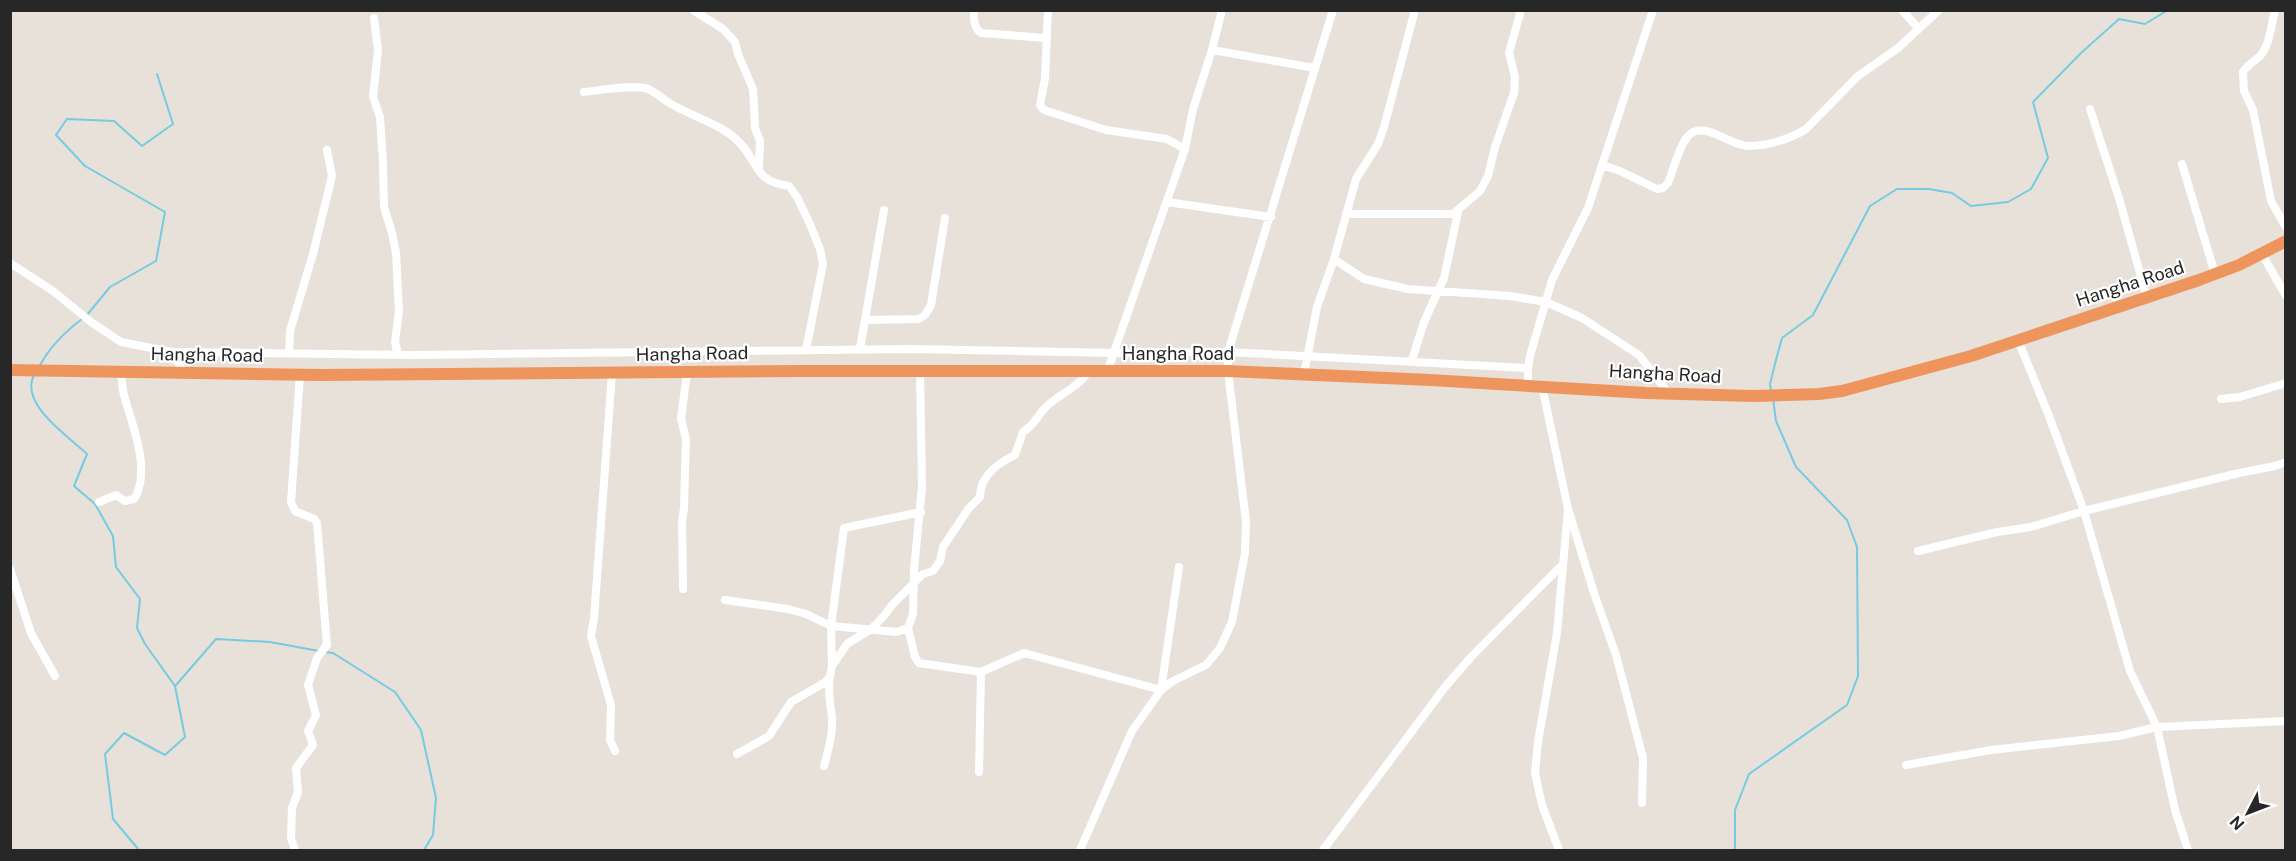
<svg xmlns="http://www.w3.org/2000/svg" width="2296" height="861" font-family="'Public Sans',sans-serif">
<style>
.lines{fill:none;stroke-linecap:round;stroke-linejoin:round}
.stream{stroke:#75cbe2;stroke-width:2}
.minor{stroke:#fff;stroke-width:8}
.highway{stroke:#ee955e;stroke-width:12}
.labels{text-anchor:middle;stroke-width:4.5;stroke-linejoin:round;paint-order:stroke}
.street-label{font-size:18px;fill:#272727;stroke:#fff}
</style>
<rect width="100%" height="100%" fill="#e8e1d9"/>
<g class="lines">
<path class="stream" d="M87,315L110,287L156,261L165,212L85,166L56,135L67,119L114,121L142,146L173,124L157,74
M40,365C50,347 66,331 82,319
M34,375C19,404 68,436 87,454L74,486L95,504L113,536L116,567L140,599L137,628L145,644L175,686L185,737L165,755L124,733L105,754L113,819L139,850
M1771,390L1770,384L1776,360L1782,338L1813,315L1870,206L1897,189H1929L1952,193L1971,206L2008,202L2031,189L2048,158L2033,102L2081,53L2119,19L2145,24L2168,10
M325,652L333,653L395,692L421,730L436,798L433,835L424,850
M176,685L216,639L270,642L319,651
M1735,850V810L1749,774L1847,705L1858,676L1857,547L1847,520L1796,467L1776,421L1773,398"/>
<path class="minor" d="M693,10L723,29L735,42L738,54L753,89L755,128L760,141L759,169
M974,10C974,19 973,27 981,33L1046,38
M1048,10L1045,78L1040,105L1044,110L1106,130L1167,139L1185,149
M1902,10L1919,29
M2275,10C2271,25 2270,45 2260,56C2254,62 2248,64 2243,72L2244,91L2253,110L2271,201L2286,227
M374,18L378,50L373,97L380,117L383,162L384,207L392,233L396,253L399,311L395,342L398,355
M1212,50L1315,68
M584,92C603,90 626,85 645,88C652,89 661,98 668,102C691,117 723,124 740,143C760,165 754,181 789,186L797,197L809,222L820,249L823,264L806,350
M2090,109L2119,198L2147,298
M2182,164L2215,274
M1602,165L1620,171L1657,189L1663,188L1668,183C1673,171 1679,146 1688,136C1703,119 1730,146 1748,146C1768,146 1790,139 1806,129L1858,76L1898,48L1939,10
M1167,202L1271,217
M1346,214H1453L1480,191L1488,176L1495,147L1514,93L1515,77L1509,53L1521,10
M2262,254L2286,296
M1334,259L1364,279L1408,289L1510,296L1546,302L1582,318L1639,355L1669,394
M10,263L53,291L91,322L121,342L172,352L184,373
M865,320L919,319L925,315L931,305L945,218
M2018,340L2049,416L2084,511L2130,671L2157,727L2175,810L2188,850
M860,349L884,210
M172,352L413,355L910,349L1114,353L1228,352L1528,368
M289,353L290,331L313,254L332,176L327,150
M1412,360L1424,322L1444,278L1458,212
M1107,372L1185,149L1193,109L1212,50L1222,10
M612,373L594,618L591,636L611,705L610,740L615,751
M1304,374L1317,307L1334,259L1356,179L1378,144L1384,127L1415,10
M1528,385V368L1530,356L1552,280L1588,208L1653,10
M1542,386L1568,509L1557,633L1538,742L1535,773L1542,805L1559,850
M2221,399L2240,397L2286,383
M99,502L116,495L125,501L134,499C152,471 132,425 124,395C122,388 122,379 121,372
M1569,512L1595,596L1616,655L1643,758L1642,803
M1918,551L1997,532L2031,527L2084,511L2239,473L2275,466L2286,462
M10,569L31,633L55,676
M683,589L682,522L684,508L686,439L681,419L687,372
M725,600L788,609L806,614L831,626L897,632L908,628L913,614L914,570L922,487L920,370
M908,628L915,657L919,663L981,672L1024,653L1161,690L1179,567
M832,666L847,644L871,629L883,617L893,604L923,574L933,571L940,561L943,547L969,508L980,497C980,476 998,463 1015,455L1023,432C1033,426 1036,419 1043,410C1056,395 1077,389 1088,372
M737,754L769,736L791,702L824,683L830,677L832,666L831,626L844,528L921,512
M1906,765L1991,750L2119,736L2157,727L2286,721
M824,766C828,751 833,735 832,719C831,705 827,692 830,677
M979,772L981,672
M295,850L291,838L292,808L298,792L296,768L313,745L308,731L316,715L308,685L317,658L327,645L317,523L314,519L295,511L291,502L300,374
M1080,850L1132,731L1161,690L1173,681L1206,665L1220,648L1232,622L1245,553L1246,522L1228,371V352L1333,10
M1323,850L1445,687L1472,656L1563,564"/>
<path class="highway" d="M10,370L320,375L803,371H1228L1430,380L1646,393L1753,396L1819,394L1842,391L1971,356L2199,280L2239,265L2286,241"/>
</g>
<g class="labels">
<g class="street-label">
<text transform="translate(2130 284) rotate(-18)" y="6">Hangha Road</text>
<text transform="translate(692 354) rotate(-1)" y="6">Hangha Road</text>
<text x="1178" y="360">Hangha Road</text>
<text transform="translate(207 355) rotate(1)" y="6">Hangha Road</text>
<text transform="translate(1665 374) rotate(3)" y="6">Hangha Road</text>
</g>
</g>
<rect width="2296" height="861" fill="none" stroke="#272727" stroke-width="24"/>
<g transform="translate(2248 813) rotate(228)" stroke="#ffffff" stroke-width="4.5" paint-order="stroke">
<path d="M0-4.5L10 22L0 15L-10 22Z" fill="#272727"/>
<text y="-9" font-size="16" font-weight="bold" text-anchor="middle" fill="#272727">N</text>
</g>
</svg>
